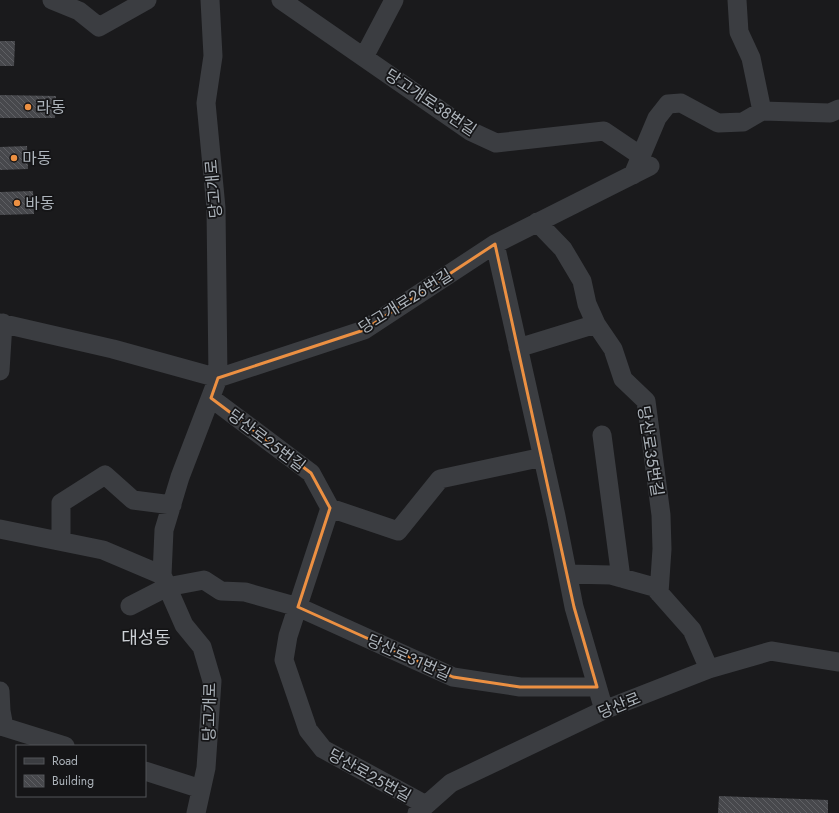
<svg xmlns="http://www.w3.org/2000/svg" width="839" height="813" font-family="Jost,'Noto Sans KR',sans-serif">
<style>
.building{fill:url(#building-back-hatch)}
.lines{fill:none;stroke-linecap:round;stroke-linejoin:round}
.minor{stroke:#3b3d41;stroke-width:19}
.marked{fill:none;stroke:#ec9042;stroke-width:3;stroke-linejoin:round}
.poi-dot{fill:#ec9042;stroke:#151517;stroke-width:1.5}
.labels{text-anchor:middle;stroke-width:3.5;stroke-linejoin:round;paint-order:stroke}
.street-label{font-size:16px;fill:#adb4bb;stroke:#151517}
.poi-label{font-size:16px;fill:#adb4bb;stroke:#151517;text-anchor:start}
.quarter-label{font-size:18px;fill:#ced2d7;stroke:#151517}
</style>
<defs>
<pattern id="building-back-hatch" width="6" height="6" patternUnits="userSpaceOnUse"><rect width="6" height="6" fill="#47484c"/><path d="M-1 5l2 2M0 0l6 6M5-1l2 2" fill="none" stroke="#5f6064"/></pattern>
</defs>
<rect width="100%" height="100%" fill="#1a1a1c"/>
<path class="building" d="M0,41H15L14,66H0Z
M0,95L56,96L55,118H0Z
M27,146L28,169L0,170V147Z
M33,191L34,214L0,215V192Z
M719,796L828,800V813H718Z"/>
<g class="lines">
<path class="minor" d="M52,0L79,11L99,27L147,0
M281,0L470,131L496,143L604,131L641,156L633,175
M737,0L739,32L751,58L762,111
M364,57L394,0
M641,156L657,118L668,104L681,103L718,123L743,122L762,111L830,113L839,109
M537,222L563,249L582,281L587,304L596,324L613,349L623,379L646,401L661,515L662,549L659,593
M495,244L556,516L574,607L604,710
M0,323L113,349L218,378L364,330L495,244L650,166
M518,348L596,324
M0,371L3,323
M211,398L311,473L330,508L288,636L284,660L308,730L323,749L426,805
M602,435L621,578
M330,508L398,531L440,479L543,457
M0,529L103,550L162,575
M61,540V503L105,475L133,500L172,505
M568,574L611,575L654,587L692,630L709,669
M130,606L167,587L204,580L221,591L245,592L298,607L453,677L520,687H597
M0,691L1,711L4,727L65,746
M145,771L201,789
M196,813L206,768L212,681L202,647L184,625L162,575L164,530L180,477L218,378L216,208L206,103L213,56L210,0
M417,813L451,783L604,710L709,669L771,651L839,662"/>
</g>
<path class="marked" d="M495,244L574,607L597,687H520L453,677L298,607L330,508L311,473L211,398L218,378L364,330Z"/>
<g class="poi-dot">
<circle cx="28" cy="107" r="4"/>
<circle cx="14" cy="158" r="4"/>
<circle cx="17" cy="203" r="4"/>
</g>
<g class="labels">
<g class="street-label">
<text transform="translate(431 102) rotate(34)" y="6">당고개로38번길</text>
<text transform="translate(213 189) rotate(-95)" y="6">당고개로</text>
<text transform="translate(405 301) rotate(-32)" y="6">당고개로26번길</text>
<text transform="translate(267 440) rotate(37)" y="6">당산로25번길</text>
<text transform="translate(651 451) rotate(81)" y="6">당산로35번길</text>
<text transform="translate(409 657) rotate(24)" y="6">당산로31번길</text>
<text transform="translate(619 705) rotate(-22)" y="6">당산로</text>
<text transform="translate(209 712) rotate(-89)" y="6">당고개로</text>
<text transform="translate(370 775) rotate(29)" y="6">당산로25번길</text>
</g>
<g class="poi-label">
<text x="36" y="113">라동</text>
<text x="22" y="164">마동</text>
<text x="25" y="209">바동</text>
</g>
<g class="quarter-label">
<text x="146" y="644">대성동</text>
</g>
</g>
<rect x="16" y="745" width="130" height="52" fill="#151517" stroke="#525559"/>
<rect x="24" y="758" width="20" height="6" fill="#3b3d41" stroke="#525559"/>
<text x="52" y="765" font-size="12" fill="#adb4bb">Road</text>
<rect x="24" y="775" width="20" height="12" fill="url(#building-back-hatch)" stroke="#525559"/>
<text x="52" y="785" font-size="12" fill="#adb4bb">Building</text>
</svg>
